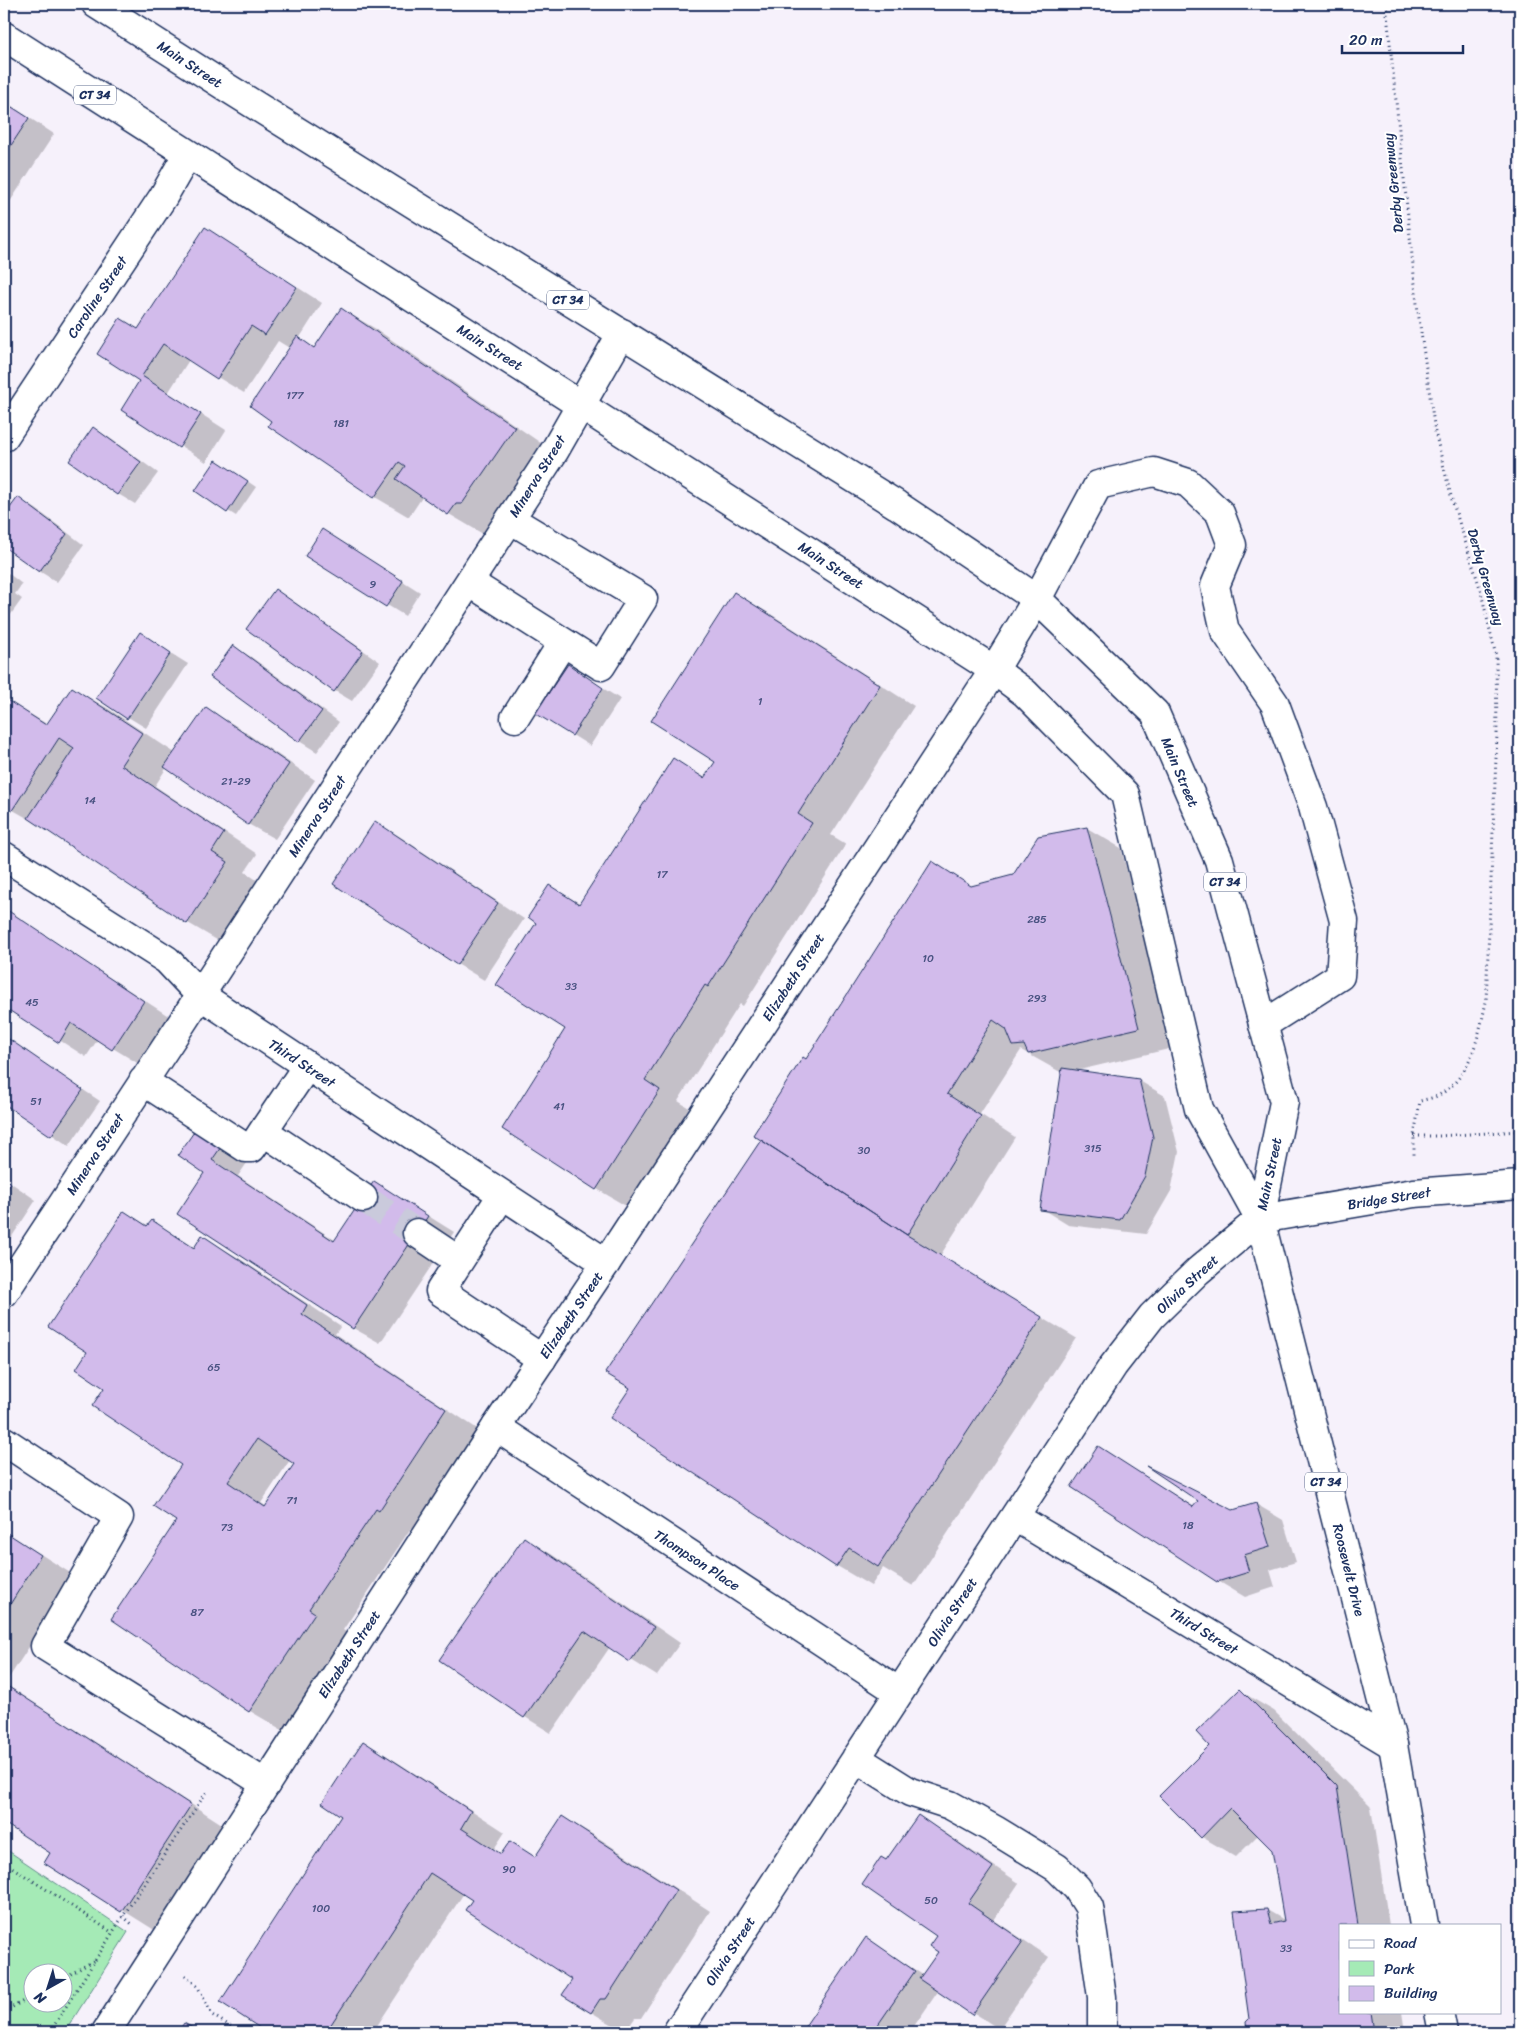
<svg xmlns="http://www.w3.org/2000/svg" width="1524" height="2036" font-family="Sriracha,sans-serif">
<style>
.green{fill:#a5eab6;stroke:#608c8a;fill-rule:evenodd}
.shadow{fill:#0003;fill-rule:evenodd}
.building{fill:#d2bbeb;stroke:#1b2f5e;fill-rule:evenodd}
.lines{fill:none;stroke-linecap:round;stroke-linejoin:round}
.minor-tunnel{stroke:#cacadc;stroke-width:28;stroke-dasharray:28 14;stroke-linecap:butt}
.minor-casing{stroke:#1b2f5e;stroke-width:31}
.major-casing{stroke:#1b2f5e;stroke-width:31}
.path{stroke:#1b2f5e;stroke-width:3;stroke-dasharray:1 4;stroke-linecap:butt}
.minor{stroke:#fff;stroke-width:28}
.major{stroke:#fff;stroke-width:28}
.labels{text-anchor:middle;stroke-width:4;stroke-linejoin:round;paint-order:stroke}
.number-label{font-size:11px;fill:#495281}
.shield{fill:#fff;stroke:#5f6d8e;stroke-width:1}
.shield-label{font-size:12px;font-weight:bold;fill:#1b2f5e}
.street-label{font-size:14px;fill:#1b2f5e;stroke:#fff}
</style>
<rect width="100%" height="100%" fill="#f6f1fb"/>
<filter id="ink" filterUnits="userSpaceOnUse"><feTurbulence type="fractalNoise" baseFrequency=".02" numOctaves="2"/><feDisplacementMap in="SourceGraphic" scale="10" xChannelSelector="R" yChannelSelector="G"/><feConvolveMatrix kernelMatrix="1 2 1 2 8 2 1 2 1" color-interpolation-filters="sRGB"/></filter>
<g filter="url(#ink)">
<path class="green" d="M4,1848L128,1932L65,2032H4ZM32,1974H62V2004H32Z"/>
<path class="shadow" d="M4,101L54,134L4,211Z
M205,228L322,303L299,339L315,348L341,309L376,329L548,448L497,523H491L483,534L449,514L423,496L409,517L375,497L270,425L273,420L291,349L278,341L244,393L189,360L168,393L226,430L206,462L123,410L141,381L139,330Z
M94,428L111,439L158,473L135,504L118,494Z
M225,466L256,487L236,516L228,511Z
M18,498L36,509L84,545L57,582L39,571L4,545V518Z
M340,541L420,592L405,616L306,555Z
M4,570L22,584L15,594L22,599L4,624Z
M276,590L293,601L380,662L352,701L335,691Z
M734,593L769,613L914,706L831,835L846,844L743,1006L740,1004L678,1101L694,1111L631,1209L597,1189L503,1128L567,1029L538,922L549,886L581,904L673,760L706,778L717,761Z
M140,634L188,664L146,728L97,698Z
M234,647L251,657L339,722L317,752L299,741Z
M568,666L620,699L590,746L537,713Z
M72,688L107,708L175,753L206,709L233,724L315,780L275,839L248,824L167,767L155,786L257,854L245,872L261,883L222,943L188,923L47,829L4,805V698L48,725Z
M376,822L402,838L524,919L484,980L457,964Z
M1087,828L1121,848L1173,1048L1075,1071L1138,1080L1165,1096L1179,1152L1171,1191L1146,1234L1068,1225L1042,1209L1062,1073L1021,1050L980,1114L1015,1137L940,1256L1076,1338L913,1586L883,1568L871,1586L837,1566L611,1418L631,1387L807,1060L932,863L973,887L1014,876Z
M4,909L170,1017L139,1064L98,1039L86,1057L4,1005Z
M6,1039L100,1101L69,1146L4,1102V1042Z
M222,1146L247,1163L238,1176L336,1241L374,1182L454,1232L380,1343L353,1328L206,1172L180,1155Z
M4,1178L36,1200L11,1238L4,1233Z
M125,1213L149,1226L152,1222L196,1248L203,1237L237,1257L341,1326L335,1334L479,1430L414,1530L411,1528L343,1630L349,1634L284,1731L250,1711L112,1619L178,1521L182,1464L106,1388L88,1352ZM290,1460L296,1464L267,1507L261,1503Z
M1124,1463L1194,1507L1233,1512L1256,1504L1283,1520L1296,1562L1270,1570L1275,1587L1245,1597L1218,1581Z
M4,1531L75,1576L5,1684L225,1826L156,1931L46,1862L52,1853L4,1821Z
M525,1539L551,1554L680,1643L657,1676L610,1647L551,1733L525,1717L441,1660Z
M1240,1691L1274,1711L1371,1807L1389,1925H1340V2012H1402L1405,2032H1248L1247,2023L1250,2019L1267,1910L1286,1921L1274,1850L1258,1835L1236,1857L1202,1837L1211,1746Z
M363,1742L397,1762L505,1832L494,1849L503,1854L510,1843L536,1858L563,1817L597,1837L710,1911L641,2018H635L625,2032L591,2012L574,1980L464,1893L373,2032H268L222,2002L343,1815Z
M918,1817L944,1832L1019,1883L994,1920L1049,1957L999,2029L939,1990L910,2032H802L866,1939L923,1975L940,1951L938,1935L887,1862Z"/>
<path class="building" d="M4,102L29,118L4,156Z
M205,227L297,287L265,335L251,326L217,379L163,344L142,376L201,414L179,448L121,410L139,381L97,354L120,318L138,329Z
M341,308L515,427L462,504H456L448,515L396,479L405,466L399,462L374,498L268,426L271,421L250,406L297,336L314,348Z
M93,427L141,462L117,495L69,461Z
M216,460L248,481L227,513L195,491Z
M18,497L67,534L39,572L4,547V516Z
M322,529L403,581L386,607L305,556Z
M275,589L363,651L334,692L246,629Z
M734,592L880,685L798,814L812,823L708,987L705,985L645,1080L660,1090L596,1190L502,1129L565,1029L496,985L536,923L528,917L549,885L579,904L673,758L704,778L715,762L651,721Z
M140,632L171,653L127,719L96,698Z
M233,645L322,711L299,742L210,677Z
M568,664L603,688L572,736L535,713Z
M72,687L142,733L121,765L224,833L212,852L228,862L187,924L28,818L74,748L59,738L11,812L4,807V698L46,725Z
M206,707L289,764L248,825L164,767Z
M375,821L498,903L457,965L333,884Z
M1087,827L1139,1028L1028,1054L1024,1045L1013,1046L1006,1029L993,1020L947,1094L981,1116L907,1235L753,1135L803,1057L806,1059L932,861L971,886L1013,875L1038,836Z
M4,908L144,1001L112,1050L71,1023L59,1043L4,1007Z
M6,1037L83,1090L51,1136L4,1104V1040Z
M1062,1068L1139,1079L1153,1137L1145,1176L1120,1220L1040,1210Z
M196,1129L221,1147L212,1160L334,1241L374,1181L428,1216L353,1329L177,1214L204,1173L178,1155Z
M761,1140L907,1235L1042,1317L878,1567L849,1548L836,1567L610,1418L630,1388L605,1373Z
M4,1179L11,1183L4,1194Z
M124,1211L147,1226L152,1220L194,1248L202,1235L307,1305L302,1314L446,1409L379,1511L376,1509L309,1609L315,1613L249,1712L111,1619L176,1521L153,1506L181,1465L92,1406L104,1388L76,1369L87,1352L48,1327ZM257,1439L294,1464L265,1507L228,1482Z
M1098,1446L1193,1507L1198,1501L1146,1466L1233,1510L1256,1503L1270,1547L1244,1555L1249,1572L1217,1582L1071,1487Z
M4,1531L41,1555L4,1614Z
M524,1537L654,1627L630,1662L584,1631L524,1718L439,1660Z
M4,1684L191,1805L121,1912L44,1863L50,1853L4,1823Z
M1240,1689L1337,1786L1358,1925H1340V2012H1371L1374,2032H1247L1246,2022L1249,2019L1234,1911L1267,1909L1271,1924L1284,1921L1272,1850L1230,1808L1201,1838L1159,1796L1209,1746L1196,1732Z
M363,1741L471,1811L461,1828L501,1854L510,1841L535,1857L562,1816L676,1890L606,1999H600L591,2013L562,1995L572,1980L465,1910L472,1900L430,1873L326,2032H266L220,2002L341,1816L322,1803Z
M918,1815L993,1867L968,1903L1023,1941L972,2015L919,1979L938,1952L929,1946L936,1936L862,1885L881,1857L886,1860Z
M866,1937L915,1971L873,2032H801Z
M184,2023L200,2032H178Z"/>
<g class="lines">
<path class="minor-tunnel" d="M363,1198L417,1233"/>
<defs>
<path id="minor" d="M469,582L601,666L643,599L510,519
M1037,599L1098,485L1154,472L1188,483L1220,513L1232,545L1215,586L1225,631L1275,704L1313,807L1344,921L1340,976L1263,1025
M515,718L563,642
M4,856L167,960L200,995L606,1263
M307,1066L263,1131L363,1198
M143,1081L246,1148H252L263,1131
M502,1195L440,1291L542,1359
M417,1233L459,1261
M4,1293L176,1032L555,450L622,333
M496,1427L899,1692
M4,1441L119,1517L45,1646L266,1784
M1015,1517L1393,1745
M856,1758L910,1792L950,1805L995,1830L1057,1868L1077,1888L1089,1907L1102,1997V2032
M677,2032L1113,1366L1152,1316L1198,1271L1260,1219"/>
<path id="major" d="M96,4L226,87L897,505L1037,599L1155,713L1219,860L1284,1102L1260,1219
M4,36L994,670L1025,693L1125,794L1199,1109L1260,1219L1393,1745L1424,1925
M4,437L163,197L187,155
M1260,1219L1414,1193L1520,1185
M1439,2012L1443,2032
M106,2032L496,1427L606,1263L994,670L1037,599"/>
</defs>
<use href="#minor" class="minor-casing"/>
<use href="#major" class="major-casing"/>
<path class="path" d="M1386,4L1417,304L1435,432L1452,500L1480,588L1496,656L1497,733L1486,1002C1479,1034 1471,1078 1439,1095C1434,1098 1426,1099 1420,1101L1414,1136V1157
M1414,1136H1438L1520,1131
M4,1862L113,1933
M123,1916L134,1926
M185,1975L198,1987L212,2015L240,2032
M62,1979L95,1960
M4,2012L32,1996
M50,2032L123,1916L208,1790"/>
<use href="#minor" class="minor"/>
<use href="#major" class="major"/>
</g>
</g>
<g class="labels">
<g class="number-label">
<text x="295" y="399">177</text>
<text x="341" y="427">181</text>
<text x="373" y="588">9</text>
<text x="760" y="705">1</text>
<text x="236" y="785">21-29</text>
<text x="90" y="804">14</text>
<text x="662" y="878">17</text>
<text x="1037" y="923">285</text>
<text x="928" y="962">10</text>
<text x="571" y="990">33</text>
<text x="1037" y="1002">293</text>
<text x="32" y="1006">45</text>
<text x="36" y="1105">51</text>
<text x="559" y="1110">41</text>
<text x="1093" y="1152">315</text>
<text x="864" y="1154">30</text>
<text x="214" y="1371">65</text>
<text x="292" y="1504">71</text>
<text x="1188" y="1529">18</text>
<text x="227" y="1531">73</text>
<text x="197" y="1616">87</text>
<text x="509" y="1873">90</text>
<text x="931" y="1904">50</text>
<text x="321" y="1912">100</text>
<text x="1286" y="1952">33</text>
</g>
<g class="shield">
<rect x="74" y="85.5" width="42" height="19" rx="4"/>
<rect x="547" y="290.5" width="42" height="19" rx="4"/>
<rect x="1204" y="872.5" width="42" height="19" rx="4"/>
<rect x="1305" y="1472.5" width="42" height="19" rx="4"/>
</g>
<g class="shield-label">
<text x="95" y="99">CT 34</text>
<text x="568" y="304">CT 34</text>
<text x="1225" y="886">CT 34</text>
<text x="1326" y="1486">CT 34</text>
</g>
<g class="street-label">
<text transform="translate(190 64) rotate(33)" y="5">Main Street</text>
<text transform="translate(1393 183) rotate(-96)" y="5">Derby Greenway</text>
<text transform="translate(97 297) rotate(-56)" y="5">Caroline Street</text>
<text transform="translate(490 347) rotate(32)" y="5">Main Street</text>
<text transform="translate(537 476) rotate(-58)" y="5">Minerva Street</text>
<text transform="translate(831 565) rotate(33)" y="5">Main Street</text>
<text transform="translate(1486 577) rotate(74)" y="5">Derby Greenway</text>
<text transform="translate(1180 772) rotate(67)" y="5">Main Street</text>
<text transform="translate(317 816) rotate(-57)" y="5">Minerva Street</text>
<text transform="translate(793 977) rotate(-57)" y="5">Elizabeth Street</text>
<text transform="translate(302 1063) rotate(33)" y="5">Third Street</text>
<text transform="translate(95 1154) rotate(-57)" y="5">Minerva Street</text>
<text transform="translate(1269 1174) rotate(-78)" y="5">Main Street</text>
<text transform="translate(1389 1198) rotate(-9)" y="5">Bridge Street</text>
<text transform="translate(1187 1284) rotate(-43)" y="5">Olivia Street</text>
<text transform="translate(571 1315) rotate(-56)" y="5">Elizabeth Street</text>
<text transform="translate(697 1560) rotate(33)" y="5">Thompson Place</text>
<text transform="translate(1349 1570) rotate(76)" y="5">Roosevelt Drive</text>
<text transform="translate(952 1612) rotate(-57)" y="5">Olivia Street</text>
<text transform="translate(1204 1631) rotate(31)" y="5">Third Street</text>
<text transform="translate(349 1654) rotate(-57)" y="5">Elizabeth Street</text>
<text transform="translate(730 1951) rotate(-57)" y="5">Olivia Street</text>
</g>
</g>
<rect width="1524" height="2036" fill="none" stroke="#fff" stroke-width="20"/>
<rect x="10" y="10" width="1504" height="2016" fill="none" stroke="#1b2f5e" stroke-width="2" filter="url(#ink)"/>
<rect x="1339" y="1924" width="162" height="90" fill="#ffffff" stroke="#a4acbf"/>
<rect x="1349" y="1940" width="25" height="8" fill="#ffffff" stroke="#a4acbf"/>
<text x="1384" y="1948" font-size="15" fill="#1b2f5e">Road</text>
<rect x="1349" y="1961" width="25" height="15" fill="#a5eab6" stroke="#a4acbf"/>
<text x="1384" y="1974" font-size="15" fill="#1b2f5e">Park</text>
<rect x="1349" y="1986" width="25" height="15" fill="#d2bbeb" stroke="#a4acbf"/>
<text x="1384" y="1998" font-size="15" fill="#1b2f5e">Building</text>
<g transform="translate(48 1988) rotate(219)"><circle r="24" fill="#ffffff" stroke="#a4acbf"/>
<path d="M0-4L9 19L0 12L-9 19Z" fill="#1b2f5e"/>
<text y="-8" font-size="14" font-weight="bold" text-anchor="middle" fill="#1b2f5e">N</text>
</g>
<path d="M1342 45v8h121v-8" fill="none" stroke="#1b2f5e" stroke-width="2.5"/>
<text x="1349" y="45" font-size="15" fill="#1b2f5e" stroke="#ffffff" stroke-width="4" paint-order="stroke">20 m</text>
</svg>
